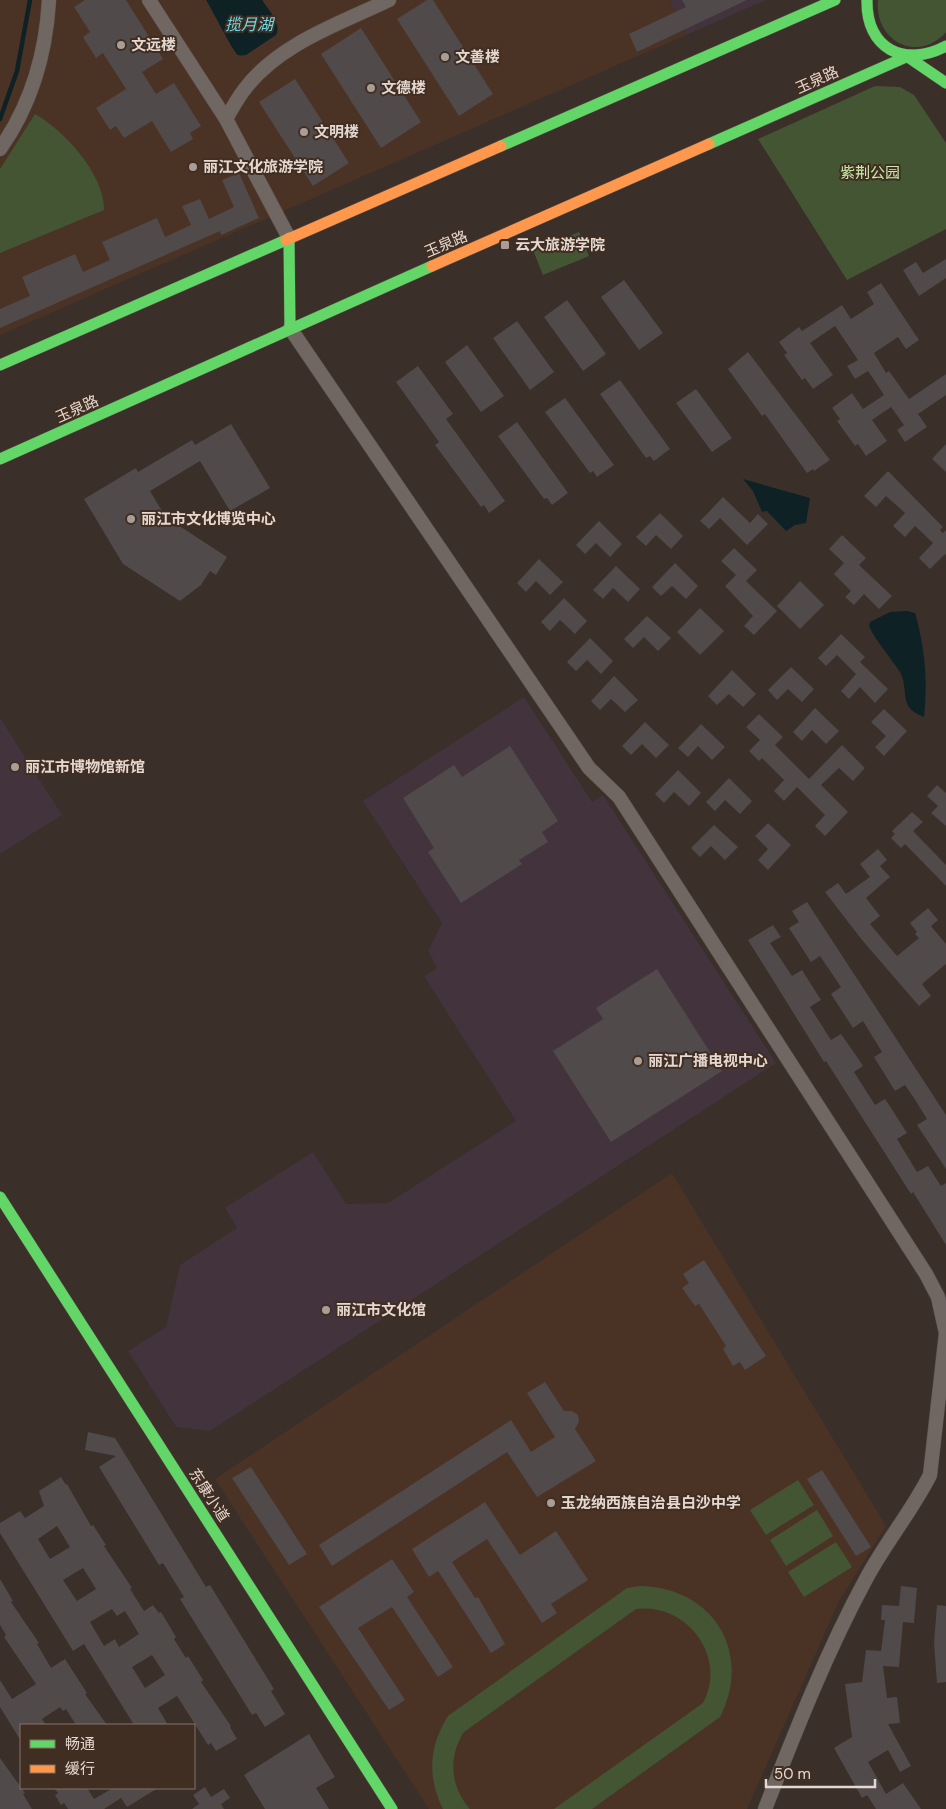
<svg xmlns="http://www.w3.org/2000/svg" width="946" height="1809" font-family="'DM Sans','Noto Sans SC',sans-serif">
<style>
.commercial{fill:#43333d}
.built{fill:#4a3325}
.green{fill:#453}
.water{fill:#0e2225}
.lines{fill:none;stroke-linecap:round;stroke-linejoin:round}
.stream{stroke:#0e2225;stroke-width:4.5}
.building{fill:#504a4a;fill-rule:evenodd}
.street-casing{stroke:#584e48;stroke-width:15}
.fast-casing{stroke:#584e48;stroke-width:12}
.slow-casing{stroke:#584e48;stroke-width:12}
.street{stroke:#706662;stroke-width:14}
.fast{stroke:#63d668;stroke-width:11}
.slow{stroke:#ff974d;stroke-width:11}
.poi-dot{fill:#a99d96;stroke:#412e22;stroke-width:2}
.labels{text-anchor:middle;stroke-width:4;stroke-linejoin:round;paint-order:stroke}
.poi-label{font-size:15px;font-weight:bold;fill:#e5d8d1;stroke:#412e22;text-anchor:start}
.street-label{font-size:15px;fill:#e5d8d1;stroke:#412e22}
.park-label{font-size:15px;fill:#c5eda5;stroke:#412e22}
.water-label{font-size:16px;font-style:italic;fill:#6cdbeb;stroke:#412e22}
</style>
<rect width="100%" height="100%" fill="#3a2f29"/>
<path class="commercial" d="M670,0H766L686,35Z
M524,697L592,802L603,795L776,1063L210,1431L176,1427L128,1351L166,1327L180,1265L237,1228L225,1208L313,1152L346,1204L388,1203L516,1121L424,976L437,968L428,951L442,923L363,801Z
M0,718L62,815L0,854Z"/>
<path class="built" d="M0,0H670L686,35L0,335Z
M672,1173L886,1526L839,1601L747,1809H429L215,1479Z"/>
<path class="green" d="M878,0H946V32C918,64 874,41 878,0Z
M875,86L900,87L914,95L946,143V229L847,280L758,139Z
M35,114C64,130 105,175 104,210L0,253V169Z
M579,232L589,256L543,275L533,250Z
M798,1480L814,1505L766,1535L750,1510Z
M817,1510L833,1536L786,1566L770,1540Z
M836,1542L852,1567L804,1597L788,1572Z
M641,1586C713,1588 753,1652 720,1717L592,1809H554L703,1703C728,1656 686,1602 636,1609L464,1732C448,1756 450,1787 470,1809H443C427,1777 429,1746 448,1716L627,1588Z"/>
<path class="water" d="M206,0H262C268,9 282,24 276,35L246,55C243,55 240,56 238,55C233,52 212,9 206,0Z
M743,479L810,498L806,523L795,525L786,531L767,511L762,512L753,491Z
M907,611L915,613C925,648 928,681 924,717C897,707 910,691 900,672C891,658 875,640 869,626L870,622L890,612Z"/>
<g class="lines">
<path class="stream" d="M0,119L17,71L30,0"/>
</g>
<path class="building" d="M85,0H126L163,59L142,72L156,94L174,83L201,126L190,133L193,139L171,152L152,121L124,138L116,126L110,130L96,108L126,89L103,53L96,58L83,37L90,32L74,7Z
M427,0H433L493,94L459,116L397,19Z
M682,0H747L637,52L629,34L686,7Z
M361,28L421,122L381,148L321,54Z
M295,79L349,163L313,186L259,102Z
M239,173L259,218L221,235L220,231L0,328V309L30,296L22,277L75,254L83,272L110,260L102,242L157,218L165,237L191,225L182,206L200,199L209,219L234,207L222,180Z
M946,259V278L919,296L903,270L916,262L923,273Z
M624,280L663,333L639,350L601,297Z
M881,283L919,340L906,349L898,337L874,353L886,373L889,371L909,399L946,374V395L918,414L927,427L905,442L897,430L904,425L891,407L872,420L887,441L866,456L858,444L855,446L837,421L840,419L832,408L852,393L863,409L884,395L868,371L855,379L847,366L858,360L835,326L810,343L833,375L813,389L805,378L802,380L784,355L787,353L779,342L799,327L802,331L842,305L851,319L874,304L867,292Z
M567,300L606,354L583,371L544,317Z
M517,321L554,372L530,390L493,338Z
M467,345L504,396L481,412L445,362Z
M748,352L830,460L814,471L813,469L807,473L765,414L762,416L728,369Z
M418,366L453,414L446,419L505,501L489,513L484,505L481,507L435,445L439,442L396,382Z
M620,380L670,449L654,461L650,456L646,458L600,394Z
M696,389L732,438L712,452L676,403Z
M565,398L614,465L597,477L593,471L590,473L545,412Z
M517,422L568,493L552,505L547,498L544,499L498,436Z
M231,424L270,488L230,511L200,461L150,491L171,526L181,527L227,557L216,575L210,571L201,585L180,601L123,564L84,499L136,468L138,472L192,440L195,445Z
M946,444V472L932,459Z
M888,471L943,527L940,530L943,533L946,530V556L945,554L930,569L919,558L933,543L915,526L905,537L893,526L905,513L886,496L876,507L864,496Z
M723,497L750,523L758,514L768,524L747,545L720,518L709,529L700,521Z
M660,513L683,536L671,549L656,535L646,546L636,537Z
M599,521L622,544L610,557L596,543L585,554L576,545Z
M842,535L866,558L859,565L892,596L879,609L864,594L854,605L845,597L851,591L834,574L844,563L829,549Z
M734,548L757,570L746,581L777,611L754,635L744,626L753,616L725,586L736,575L721,561Z
M539,559L563,582L550,595L536,581L526,592L517,583Z
M675,563L698,586L686,599L672,586L661,596L652,587Z
M616,566L640,589L628,602L613,588L603,599L593,590Z
M800,581L824,605L800,629L777,606Z
M564,598L587,621L575,634L560,620L550,631L541,622Z
M700,608L724,631L700,655L677,632Z
M647,616L671,638L658,651L644,637L633,648L624,639Z
M841,634L865,657L860,662L888,689L875,703L860,687L849,699L841,691L856,674L837,655L826,666L818,658Z
M590,638L613,661L601,674L587,660L576,671L567,662Z
M791,667L814,689L802,702L788,689L777,700L768,690Z
M732,670L756,694L743,707L729,694L717,705L708,696Z
M614,676L638,700L625,712L611,699L600,710L591,701Z
M815,708L839,731L826,744L812,730L802,741L793,732Z
M884,709L907,731L884,756L875,747L886,736L871,722Z
M759,714L783,737L775,745L809,779L842,745L865,768L853,781L839,768L821,785L848,812L825,836L815,826L825,815L797,787L784,801L774,791L784,780L762,758L759,761L749,751L760,740L746,727Z
M645,722L669,745L656,758L642,744L631,755L622,746Z
M701,724L725,747L712,760L698,746L688,757L678,748Z
M510,746L558,821L542,832L548,842L519,860L522,864L461,903L428,852L434,848L403,798L454,765L462,777Z
M678,770L701,793L689,806L674,792L664,803L655,794Z
M729,778L752,801L740,814L725,800L715,811L706,802Z
M937,785L946,793V826L931,813L938,806L927,796Z
M912,812L923,822L913,831L946,865V886L905,844L901,848L891,838L895,834L892,831Z
M768,823L791,845L768,870L758,860L768,849L755,836Z
M714,825L738,847L725,860L711,846L700,857L691,848Z
M878,849L887,860L880,866L890,877L866,898L880,916L870,924L897,956L919,938L915,934L917,932L910,923L928,908L938,920L931,926L946,944V964L922,984L931,996L919,1006L862,940L825,892L838,883L846,894L870,877L860,864Z
M807,902L946,1115V1169L917,1125L927,1119L914,1098L905,1085L895,1091L874,1057L882,1052L863,1021L853,1028L831,994L841,987L820,956L811,962L789,928L799,922L792,911Z
M773,925L781,937L770,943L792,976L802,970L821,1000L810,1007L831,1040L841,1034L855,1054L863,1066L854,1072L875,1105L885,1099L893,1111L907,1133L897,1139L917,1172L928,1166L941,1186L946,1183V1245L913,1192L911,1194L826,1061L824,1062L748,940Z
M657,969L722,1071L611,1142L553,1051L603,1019L596,1008Z
M704,1260L766,1356L745,1370L740,1362L733,1366L723,1349L726,1346L699,1304L695,1306L682,1288L689,1283L683,1274Z
M545,1382L564,1411H572L578,1415L579,1422L575,1429L596,1461L537,1497L507,1452L332,1566L319,1545L511,1420L531,1452L555,1437L527,1393Z
M88,1432L115,1438L206,1587L210,1585L274,1689L271,1691L285,1714L265,1727L256,1713L252,1715L180,1599L184,1597L163,1563L159,1565L99,1467L116,1456L85,1450Z
M251,1467L307,1554L289,1565L232,1478Z
M822,1470L871,1547L856,1556L807,1479Z
M61,1477L66,1485L67,1484L91,1526L93,1525L106,1545L104,1546L132,1588L130,1589L144,1611L153,1605L159,1613L161,1612L176,1637L174,1639L186,1658L188,1656L203,1680L201,1682L231,1726L230,1727L237,1739L216,1751L211,1743L208,1745L177,1696L158,1708L168,1725H134L84,1644L73,1651L0,1533V1523L20,1511L25,1518L44,1506L39,1491ZM57,1526L70,1547L50,1559L38,1539ZM83,1568L96,1589L77,1601L63,1580ZM112,1609L117,1616L125,1611L139,1634L119,1647L115,1639L104,1646L90,1622ZM152,1655L165,1675L145,1688L132,1667Z
M485,1502L520,1555L556,1531L588,1580L551,1604L557,1613L542,1623L487,1539L452,1562L475,1598L478,1597L505,1644L491,1653L438,1571L429,1577L412,1549Z
M392,1559L414,1592L407,1597L453,1667L438,1677L392,1607L358,1628L405,1700L389,1710L319,1607Z
M0,1579L13,1601L11,1602L39,1643L37,1644L51,1668L65,1659L87,1693L85,1694L107,1725H76L66,1709L63,1711L60,1707L42,1719L46,1725H21V1741L0,1707V1680L12,1699L36,1684L4,1637L6,1635L0,1625Z
M901,1586L917,1588L914,1623L903,1622L899,1667L883,1666L887,1698L897,1697L900,1723L888,1724L911,1766L900,1772L888,1750L868,1762L886,1794L903,1783L921,1809H876L867,1795L862,1798L834,1748L852,1737L845,1684L862,1682L866,1650L881,1651L885,1620H881L882,1605L899,1606Z
M937,1605L946,1606V1682L937,1683L934,1643Z
M309,1734L335,1777L316,1788L329,1809H265L244,1775Z
M0,1758L25,1793L23,1794L32,1809H0Z
M205,1787L211,1797L224,1789L230,1798L221,1804L224,1809H192L199,1804L193,1795Z
M54,1788H87L94,1799L113,1788H158L127,1807L121,1798L104,1809H68L64,1803L61,1805L55,1795L58,1793Z"/>
<g class="lines">
<defs>
<path id="street" d="M149,0L226,119L289,238
M226,119C232,109 237,99 244,90C278,44 339,24 389,0
M0,149C31,105 46,53 49,0
M290,328L589,768L619,797L926,1274L938,1297L946,1333L930,1475C912,1511 885,1543 866,1579C826,1653 796,1730 765,1809"/>
<path id="fast" d="M867,0C866,49 904,68 946,46
M908,57L946,83
M709,144L906,57
M501,146L835,0
M289,238L290,328
M0,365L286,240
M0,459L432,266
M0,1197L392,1809"/>
<path id="slow" d="M286,240L501,146
M432,266L709,144"/>
</defs>
<use href="#street" class="street-casing"/>
<use href="#fast" class="fast-casing"/>
<use href="#slow" class="slow-casing"/>
<use href="#street" class="street"/>
<use href="#fast" class="fast"/>
<use href="#slow" class="slow"/>
</g>
<g class="poi-dot">
<circle cx="121" cy="45" r="5"/>
<circle cx="445" cy="57" r="5"/>
<circle cx="371" cy="88" r="5"/>
<circle cx="304" cy="132" r="5"/>
<circle cx="193" cy="167" r="5"/>
<rect x="500" y="240" width="10" height="10" rx="2.5"/>
<circle cx="131" cy="519" r="5"/>
<circle cx="15" cy="767" r="5"/>
<circle cx="638" cy="1061" r="5"/>
<circle cx="326" cy="1310" r="5"/>
<circle cx="551" cy="1503" r="5"/>
</g>
<g class="labels">
<g class="poi-label">
<text x="131" y="50">文远楼</text>
<text x="455" y="62">文善楼</text>
<text x="381" y="93">文德楼</text>
<text x="314" y="137">文明楼</text>
<text x="203" y="172">丽江文化旅游学院</text>
<text x="515" y="250">云大旅游学院</text>
<text x="141" y="524">丽江市文化博览中心</text>
<text x="25" y="772">丽江市博物馆新馆</text>
<text x="648" y="1066">丽江广播电视中心</text>
<text x="336" y="1315">丽江市文化馆</text>
<text x="561" y="1508">玉龙纳西族自治县白沙中学</text>
</g>
<g class="street-label">
<text transform="translate(817 80) rotate(-24)" y="5">玉泉路</text>
<text transform="translate(446 244) rotate(-23)" y="5">玉泉路</text>
<text transform="translate(77 409) rotate(-24)" y="5">玉泉路</text>
<text transform="translate(209 1495) rotate(57)" y="5">东康小道</text>
</g>
<g class="park-label">
<text x="870" y="178">紫荆公园</text>
</g>
<g class="water-label">
<text x="249" y="30">揽月湖</text>
</g>
</g>
<rect x="20" y="1724" width="175" height="65" fill="#412e22" stroke="#837268"/>
<rect x="30" y="1740" width="25" height="8" fill="#63d668" stroke="#837268"/>
<text x="65" y="1749" font-size="15" fill="#e5d8d1">畅通</text>
<rect x="30" y="1765" width="25" height="8" fill="#ff974d" stroke="#837268"/>
<text x="65" y="1774" font-size="15" fill="#e5d8d1">缓行</text>
<path d="M766 1779v8h109v-8" fill="none" stroke="#e5d8d1" stroke-width="2.5"/>
<text x="774" y="1779" font-size="15" fill="#e5d8d1" stroke="#412e22" stroke-width="4" paint-order="stroke">50 m</text>
</svg>
